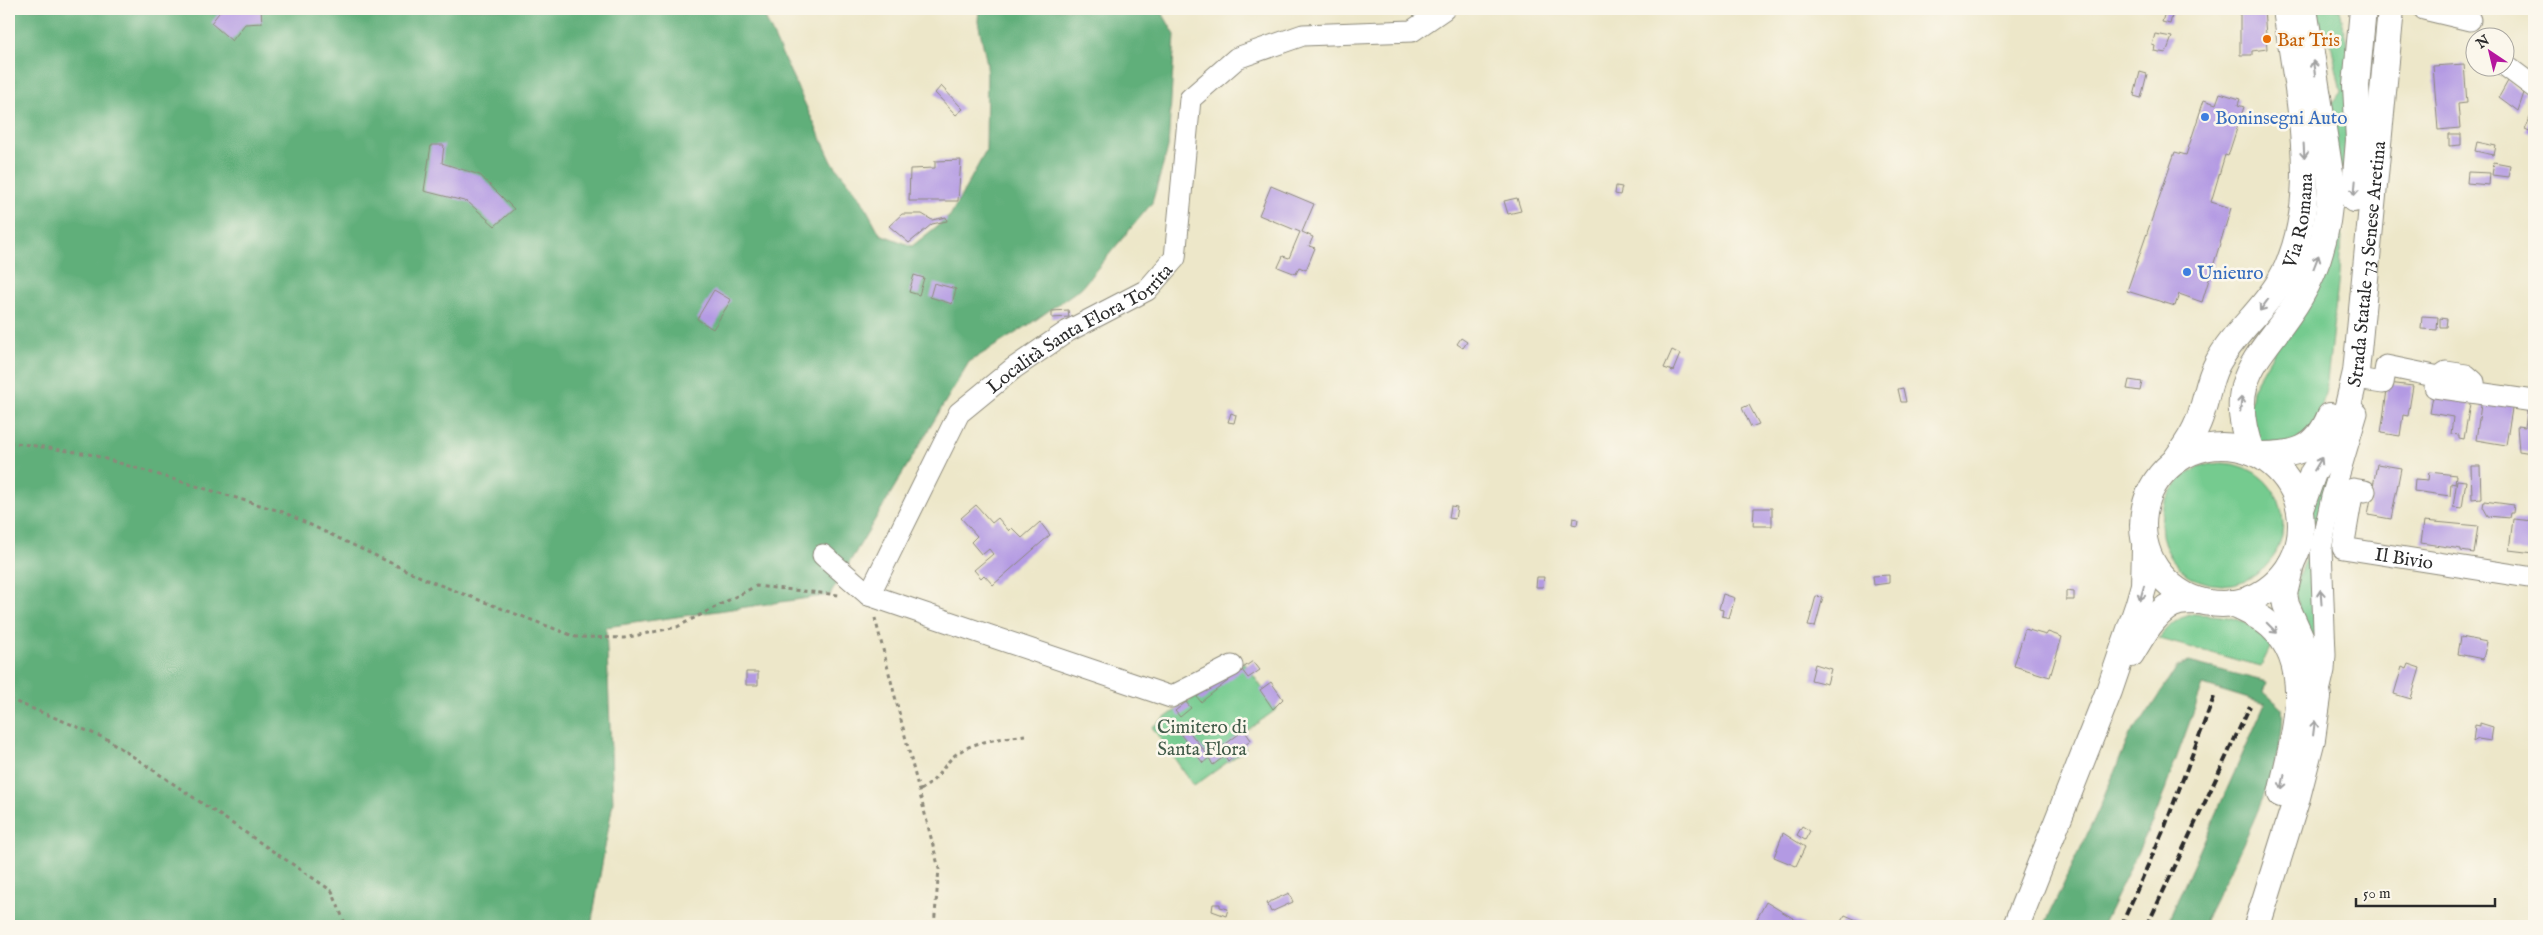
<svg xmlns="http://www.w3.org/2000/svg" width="2543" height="935" font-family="'IM FELL English',serif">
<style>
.green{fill:#75cb8f;stroke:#507b5d}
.forest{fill:#60af7a;stroke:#466d52}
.building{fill:#b39ae3}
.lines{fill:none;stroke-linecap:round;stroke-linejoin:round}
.minor-casing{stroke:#8c897a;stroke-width:23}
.major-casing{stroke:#8c897a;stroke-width:28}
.path{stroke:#8c897a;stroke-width:3;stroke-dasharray:4 4;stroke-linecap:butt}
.minor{stroke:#fff;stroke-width:21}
.major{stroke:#fff;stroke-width:26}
.rail{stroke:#2b2b2b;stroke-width:4;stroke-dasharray:8 4;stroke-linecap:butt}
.oneway{stroke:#a0a0a0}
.food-dot{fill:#e8710a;stroke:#fbf7ec;stroke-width:2}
.shop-dot{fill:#3f7fe0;stroke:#fbf7ec;stroke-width:2}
.labels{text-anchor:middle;stroke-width:5;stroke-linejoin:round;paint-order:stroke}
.food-label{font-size:19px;fill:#c56008;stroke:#fbf7ec;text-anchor:start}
.shop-label{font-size:19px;fill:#366cbe;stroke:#fbf7ec;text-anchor:start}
.street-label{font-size:19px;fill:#2b2b2b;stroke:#fbf7ec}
.park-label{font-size:19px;fill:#415b49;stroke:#fbf7ec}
</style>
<rect width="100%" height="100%" fill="#fbf7ec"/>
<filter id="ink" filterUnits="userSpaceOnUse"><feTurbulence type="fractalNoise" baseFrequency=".02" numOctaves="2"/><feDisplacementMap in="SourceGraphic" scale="10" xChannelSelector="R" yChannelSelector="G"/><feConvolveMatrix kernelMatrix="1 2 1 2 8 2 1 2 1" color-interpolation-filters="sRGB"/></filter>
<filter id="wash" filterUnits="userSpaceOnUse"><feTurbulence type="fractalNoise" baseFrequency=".0096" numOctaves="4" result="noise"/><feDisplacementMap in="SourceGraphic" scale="20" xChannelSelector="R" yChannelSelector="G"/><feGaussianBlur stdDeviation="1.12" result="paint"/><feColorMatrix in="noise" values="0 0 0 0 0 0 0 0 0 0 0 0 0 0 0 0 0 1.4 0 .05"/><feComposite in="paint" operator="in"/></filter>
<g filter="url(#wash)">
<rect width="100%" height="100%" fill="#ede7c9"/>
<path class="green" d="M2319,9H2340L2350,59L2339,275L2326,389L2320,414L2313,427L2291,444L2259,442L2248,418L2252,390L2318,275L2325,112L2341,91L2330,39L2322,31V26L2318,25Z
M2331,457L2317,645L2310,643L2294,589L2311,546L2315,532L2312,512Z
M2161 524a61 61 0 1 1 122 0a61 61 0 1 1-122 0Z
M2194,614C2229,616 2248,616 2271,646L2261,666L2159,639C2169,625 2177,618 2194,614Z
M1244,662L1277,709L1238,737L1246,749L1194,786L1152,727Z"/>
<path class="forest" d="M9,9H761L832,162L860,197L880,234L912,246L950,216L986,151L987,64L978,21L979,9H1160L1175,35L1168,148L1152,203L1081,288L1027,326L969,362L830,595L606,627L613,802L591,926H9Z
M2189,662L2267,682L2264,692L2282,708C2289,766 2228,872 2202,926H2166L2265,704L2203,685L2157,812L2102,926H2044L2099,809L2131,732L2144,718L2177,667Z"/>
<g id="blocks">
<path class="building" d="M222,9H261L262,23L245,24L232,41L211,23Z
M816,9H842L843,10L817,14Z
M851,9H868V10L851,13Z
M2166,9H2180L2178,14L2173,12L2170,24L2162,22Z
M2240,9H2264L2267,49L2252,51V55H2240Z
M2155,34L2172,37L2166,53L2154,51L2155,46L2152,45Z
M2464,64L2467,103L2458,104L2460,128L2438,130L2433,66Z
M2140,72L2147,74L2141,98L2134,96Z
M2508,81L2524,93L2518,111L2499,97Z
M941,86L963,109L956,115L935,93Z
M2220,93L2240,99L2238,105L2244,107L2228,156L2225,155L2211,202L2231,208L2202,302L2179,294L2175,306L2127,291L2175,152L2186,155L2204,100L2216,104Z
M2534,108V134L2525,130Z
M2449,134H2461V145L2449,146Z
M2477,142L2496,146L2494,155L2475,151Z
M431,145H444L442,163L480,175L514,209L495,226L468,202L424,191Z
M961,160L958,201H909L910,169L935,168V161Z
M2494,162L2510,165L2508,177L2492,175Z
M2468,172L2490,173L2489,185L2467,183Z
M1271,186L1314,204L1302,232L1313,237L1309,246L1315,248L1306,270L1299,267L1296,274L1278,267L1283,256L1289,258L1300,232L1259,215Z
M1616,186L1622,187L1620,195L1615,194Z
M1517,198L1521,211L1508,214L1504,201Z
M902,214H922L932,220L946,217L947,221L932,224L909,243L889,226Z
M914,275L924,278L919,295L909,292Z
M934,283L956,289L952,304L930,297Z
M714,290L731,300L713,329L697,319Z
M1068,310L1069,317L1052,318V311Z
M2422,316L2438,317L2437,330L2421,329Z
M2440,318L2447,319L2446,327H2440Z
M1461,338L1467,342L1463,348L1457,344Z
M1672,350L1680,354L1673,371L1664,368Z
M2129,380L2142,382L2140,391L2127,389Z
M2388,383L2413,386L2408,416L2403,415L2400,436L2381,433Z
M1903,388L1906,402H1901L1898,389Z
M2434,390L2471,398L2464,439L2459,438V435L2451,434L2453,417L2430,413Z
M2482,398L2513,403L2506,445L2476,440Z
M1749,405L1759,424L1751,427L1742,408Z
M2528,405L2534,406L2532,453L2519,451L2517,426L2525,427Z
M1231,413L1236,415L1234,423L1228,422Z
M2377,464L2401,468L2391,519L2368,515Z
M2471,466H2480L2481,498L2472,499Z
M2429,472L2456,475L2455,484L2451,483L2450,496L2414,491L2415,479L2428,480Z
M2457,480L2466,481L2462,508L2453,507Z
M2484,501L2514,505L2513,513H2510L2509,518L2488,516L2483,507Z
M976,505L992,523L998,518L1009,531L1012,528L1022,538L1040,522L1050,535L993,585L984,575L981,578L974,570L993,554L989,549L982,555L971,542L977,536L961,518Z
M1451,506L1457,507L1455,519L1449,518Z
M1754,508H1772V526H1753Z
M1573,518L1578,519L1577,525L1572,524Z
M2513,519L2534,521V553L2509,550Z
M2424,521L2478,526L2474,553L2461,551V549L2421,543Z
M1889,575V583L1874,585L1873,576Z
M1537,577H1544L1543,587H1536Z
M2066,591L2074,592V600H2066Z
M1723,594L1735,598L1729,618L1722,616L1723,610L1719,609Z
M1816,596L1823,597L1815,627L1808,626Z
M2025,629L2046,635L2048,632L2062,637L2050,677L2014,666Z
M2461,637L2487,642L2483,659L2458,654Z
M1253,661L1260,670L1248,678L1242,670L1201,702L1197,697L1239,663L1243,668Z
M1815,664L1831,669L1827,684L1811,680Z
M2408,664L2420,668L2411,699L2394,694L2402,667L2406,669Z
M746,672H758V685H746Z
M1271,682L1283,699L1273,709L1260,690Z
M1186,702L1191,708L1180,717L1175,711Z
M2480,723L2493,727L2491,741L2478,739L2473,742L2475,725L2480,726Z
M1188,730L1209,757L1244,730L1251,740L1228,761L1225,756L1213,765L1209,758L1203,763L1181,735Z
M1802,826L1810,831L1805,840L1797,835Z
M1783,833L1805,847L1796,866L1774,857Z
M1289,893L1293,902L1271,912L1267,903Z
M1766,902L1806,926H1753Z
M1213,904H1220V907L1228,909L1226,916L1212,911Z
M1845,915L1852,918L1872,926H1838Z"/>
</g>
</g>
<g filter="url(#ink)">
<use href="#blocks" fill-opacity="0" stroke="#8c897a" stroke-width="1"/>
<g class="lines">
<defs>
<g id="minor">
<path d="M2424,9L2470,20"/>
<path d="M2506,66L2534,87"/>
<path d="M2363,380L2383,383L2386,366L2439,377"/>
<path d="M2475,392L2474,382L2466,375L2446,372L2439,377L2435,387L2534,401"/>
<path id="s1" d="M2365,491L2353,489L2343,548L2534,578"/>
<path d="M823,555L869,595L1171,697L1232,666"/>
<path id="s2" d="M869,595L959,413L1014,368L1068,331L1147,290L1175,258L1190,99L1237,58L1303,35L1412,31L1444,9"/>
<path d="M2320,687L2324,670L2325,655L2321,548L2332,497L2357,413"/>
</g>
<g id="major">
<path d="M2354,199L2359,140L2356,86L2363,9"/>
<circle cx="2222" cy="525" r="79"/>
<path d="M2251,451C2222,374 2266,355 2300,297C2322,260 2330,220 2331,179L2304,9"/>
<path d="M2261,455C2294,455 2316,451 2330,416"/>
<path id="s3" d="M2175,461C2186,445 2197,430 2202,411C2207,396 2209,379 2217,364C2233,334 2261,313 2279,283C2326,205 2297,93 2286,9"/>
<path id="s4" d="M2300,509L2313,473L2338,435L2348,406L2356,372L2391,9"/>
<path d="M2231,603C2245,610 2259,615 2271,626C2318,668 2292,742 2281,794"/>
<path d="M2131,654C2142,636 2157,607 2179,602C2185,601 2192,601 2199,601"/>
<path d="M2016,926L2109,691L2138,606L2144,585L2145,548"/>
<path d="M2257,926L2296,801L2312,739L2318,697L2313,665L2286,605L2284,594L2291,564"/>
</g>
</defs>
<use href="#minor" class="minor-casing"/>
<use href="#major" class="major-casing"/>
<path class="path" d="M9,442L89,454L283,512L427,580L576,637L624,638L677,627L756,586L839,595
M875,618L939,869L934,926
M9,699L107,739L332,891L346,926
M920,790C937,782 942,766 955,755C974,740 1002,739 1025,735"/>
<use href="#minor" class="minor"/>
<use href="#major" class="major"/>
<path class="rail" d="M2121,926L2164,829L2214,697
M2147,926L2250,706"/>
</g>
<defs><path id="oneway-shaft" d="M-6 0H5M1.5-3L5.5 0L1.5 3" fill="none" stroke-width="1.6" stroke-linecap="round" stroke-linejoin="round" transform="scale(1.25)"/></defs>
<g class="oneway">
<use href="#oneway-shaft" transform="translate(2314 68) rotate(-99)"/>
<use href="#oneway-shaft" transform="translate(2304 151) rotate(87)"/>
<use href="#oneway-shaft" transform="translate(2355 188) rotate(95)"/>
<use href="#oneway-shaft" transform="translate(2316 262) rotate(-69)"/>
<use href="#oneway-shaft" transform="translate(2264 305) rotate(126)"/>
<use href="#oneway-shaft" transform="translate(2241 404) rotate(-84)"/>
<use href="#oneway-shaft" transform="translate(2318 464) rotate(-59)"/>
<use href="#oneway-shaft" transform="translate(2142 593) rotate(106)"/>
<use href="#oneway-shaft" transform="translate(2321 597) rotate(-94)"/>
<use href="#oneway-shaft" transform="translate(2272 628) rotate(45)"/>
<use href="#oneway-shaft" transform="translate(2314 728) rotate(-83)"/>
<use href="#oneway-shaft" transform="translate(2283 782) rotate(102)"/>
</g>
</g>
<circle class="food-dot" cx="2267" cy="39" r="5"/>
<g class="shop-dot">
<circle cx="2205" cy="117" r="5"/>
<circle cx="2187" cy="272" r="5"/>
</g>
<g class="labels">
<g class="food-label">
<text x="2277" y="46">Bar Tris</text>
</g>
<g class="shop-label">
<text x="2215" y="124">Boninsegni Auto</text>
<text x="2197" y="279">Unieuro</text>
</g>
<g class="street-label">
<text dy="7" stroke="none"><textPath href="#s3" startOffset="275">Via Romana</textPath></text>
<text dy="7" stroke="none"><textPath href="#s4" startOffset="258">Strada Statale 73 Senese Aretina</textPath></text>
<text dy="7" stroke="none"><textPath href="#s2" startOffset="351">Località Santa Flora Torrita</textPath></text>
<text dy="7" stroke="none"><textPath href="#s1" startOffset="134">Il Bivio</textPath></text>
</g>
<g class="park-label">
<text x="1202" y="733">Cimitero di<tspan x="1202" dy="22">Santa Flora</tspan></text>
</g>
</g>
<rect width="2543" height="935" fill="none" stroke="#fbf7ec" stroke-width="30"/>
<g transform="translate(2490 52) rotate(325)"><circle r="24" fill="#fbf7ec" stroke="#a8a59f"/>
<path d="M0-4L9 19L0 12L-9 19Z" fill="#b5179e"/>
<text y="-8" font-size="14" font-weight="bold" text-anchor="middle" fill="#2b2b2b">N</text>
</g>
<path d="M2356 898v8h139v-8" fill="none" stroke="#2b2b2b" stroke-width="2.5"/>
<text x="2363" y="898" font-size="15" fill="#2b2b2b" stroke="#fbf7ec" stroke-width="4" paint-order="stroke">50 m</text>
</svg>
